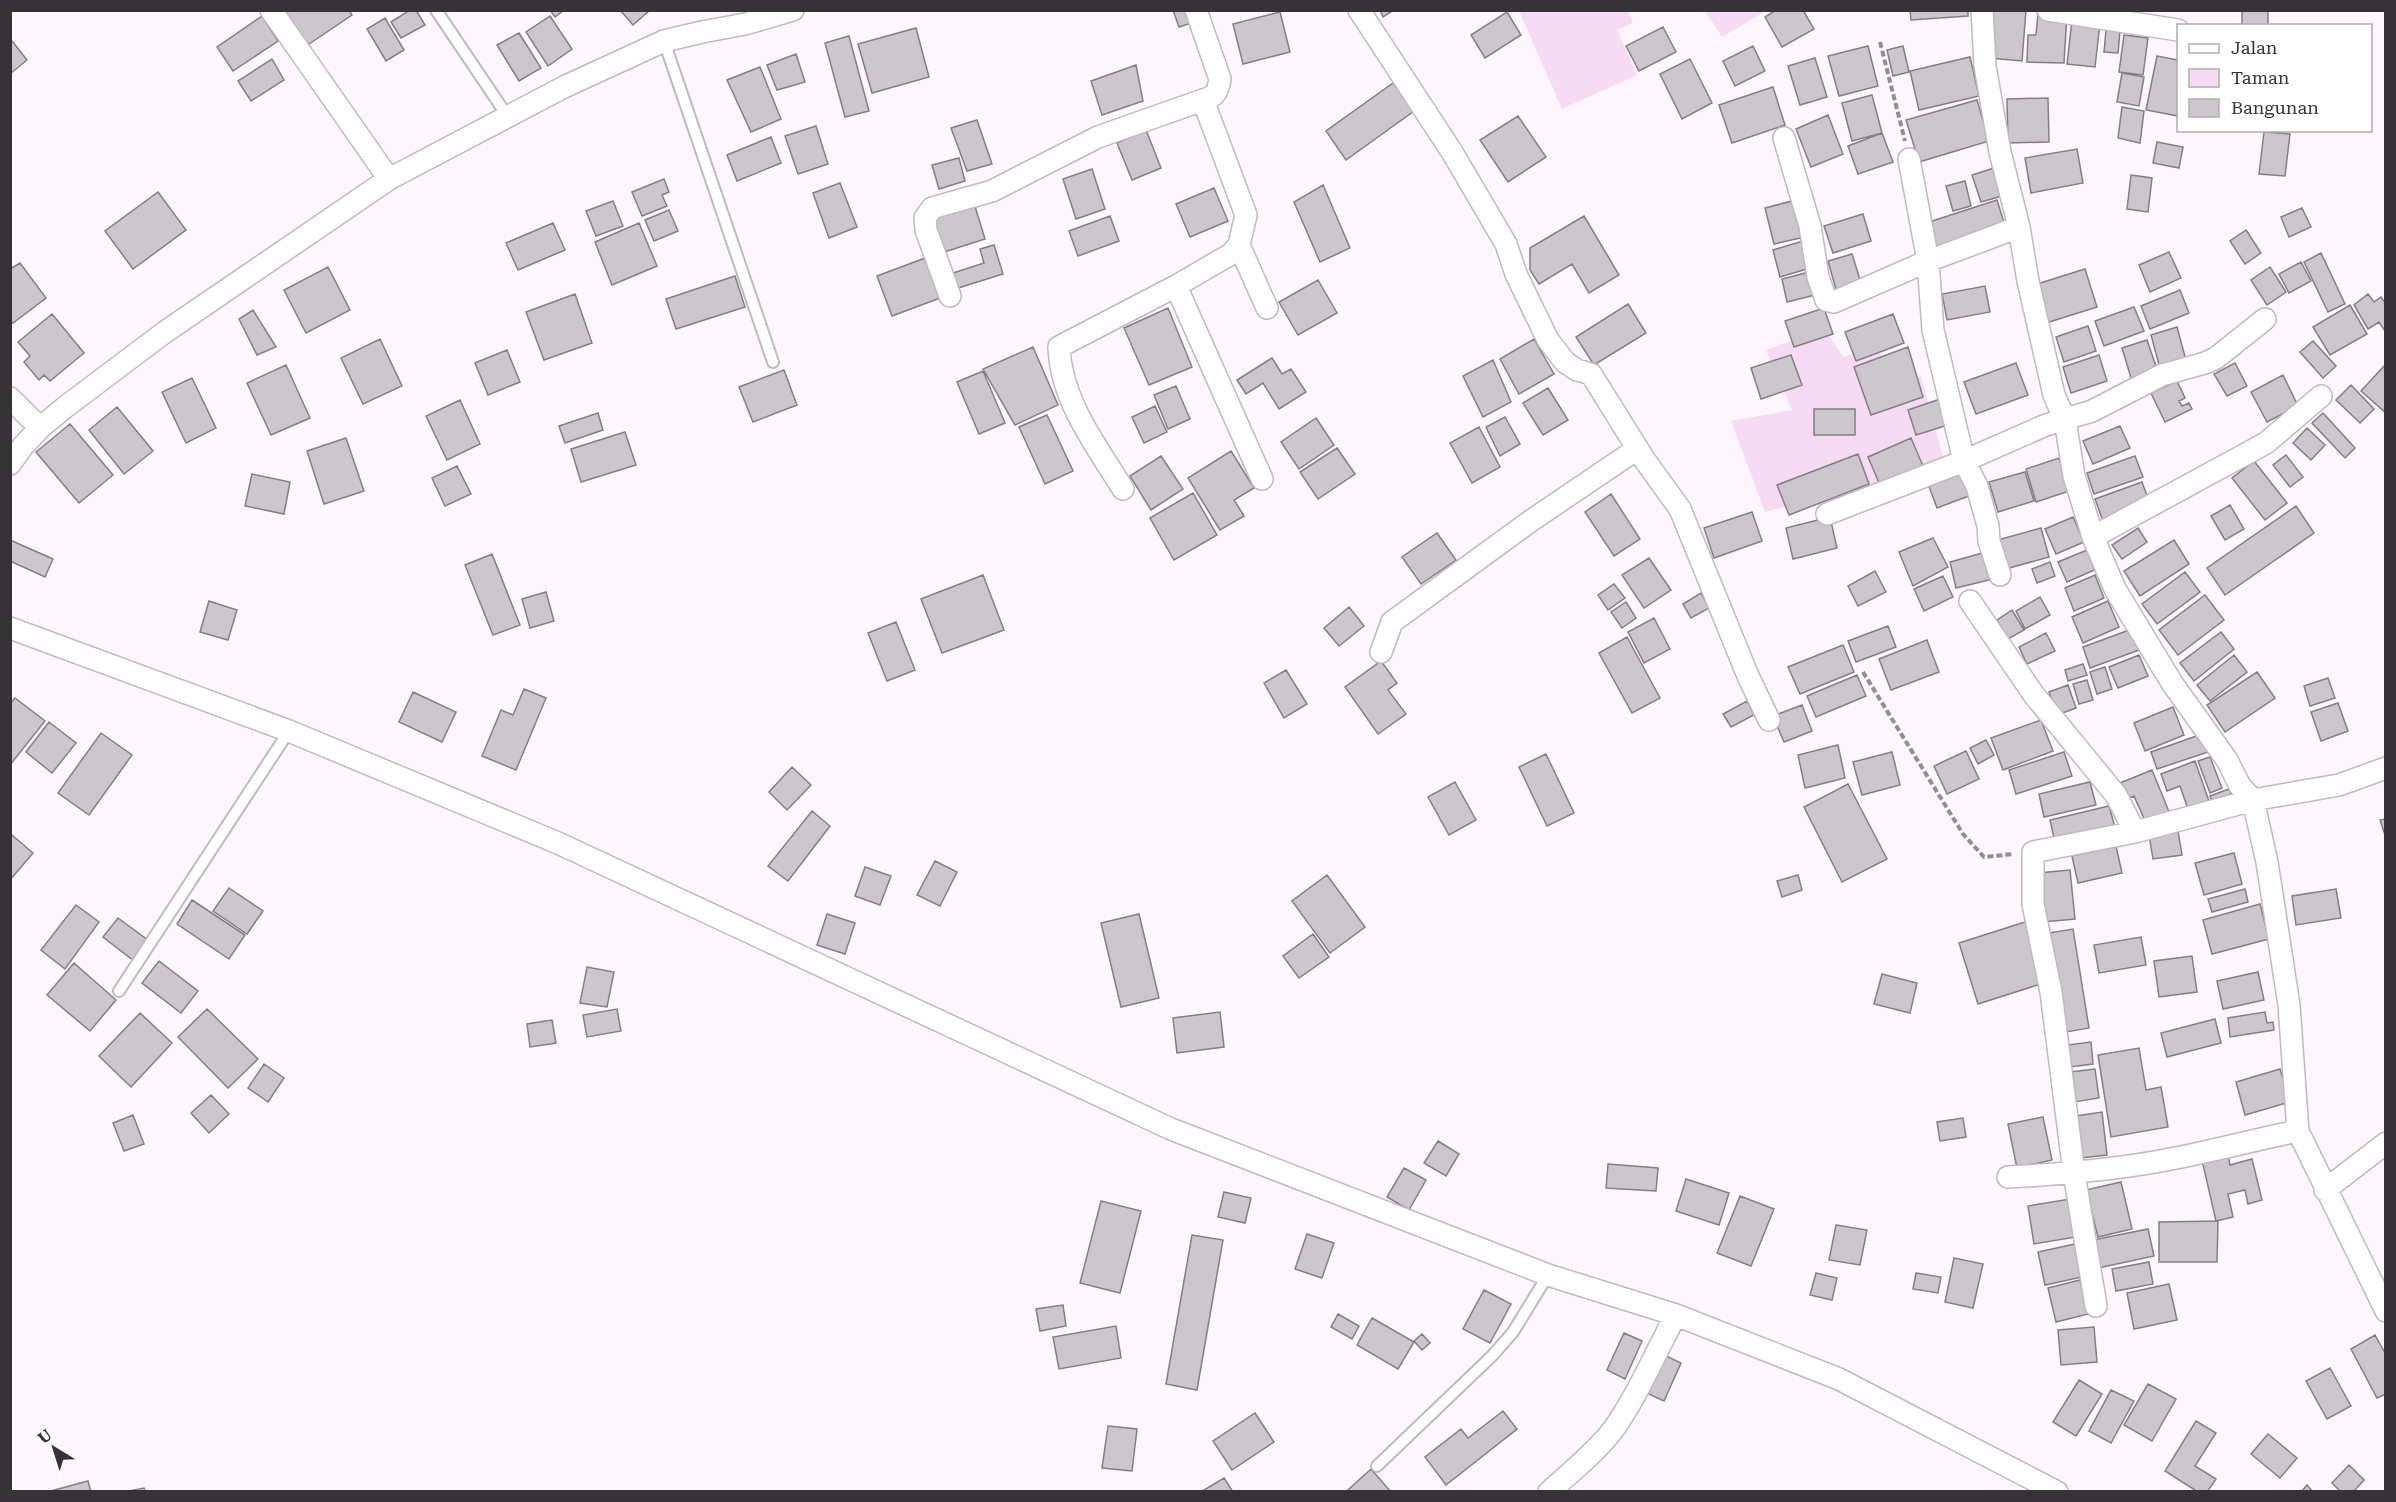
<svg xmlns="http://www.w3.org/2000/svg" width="2396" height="1502" font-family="'Roboto Serif',serif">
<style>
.green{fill:#f7dbf5}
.building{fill:#ccc7cc;stroke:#847f83;stroke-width:1.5}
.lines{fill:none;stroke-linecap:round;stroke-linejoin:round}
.service-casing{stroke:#bfbabf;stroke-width:14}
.minor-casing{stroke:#bfbabf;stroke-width:24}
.path{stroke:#918d91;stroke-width:4;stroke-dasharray:6 3;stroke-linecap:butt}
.service{stroke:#fff;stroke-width:10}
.minor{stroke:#fff;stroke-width:21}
</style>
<rect width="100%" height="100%" fill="#fdf7fd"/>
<path class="green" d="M1519,11H1627L1633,23L1617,30L1637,75L1562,109Z
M1705,11H1766L1722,37Z
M1824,329L1844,357L1875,345L1896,384L1921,376L1945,464L1862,503L1855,488L1765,512L1731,421L1792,410L1766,350Z"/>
<path class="building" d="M289,10H349L352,15L306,46L284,14Z
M410,10H416L425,25L401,38L391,22Z
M550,10H564L555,17Z
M620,10H650L633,25Z
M1173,10H1193L1197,21L1179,27Z
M1380,10H1394L1383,17Z
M1776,10H1803L1814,29L1782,47L1765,17Z
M1910,10H1968V16L1911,20Z
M1993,10H2026L2022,61L1989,58Z
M2242,10H2268V26H2242Z
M1280,12L1290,52L1243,64L1233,24Z
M1507,12L1521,35L1485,58L1471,35Z
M2038,13L2067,14L2064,63L2027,62L2028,35H2036Z
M262,16L278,41L233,71L217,47Z
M550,16L572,49L548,66L526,32Z
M385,18L404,50L386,61L367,29Z
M2072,20L2100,23L2095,67L2067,64Z
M1663,27L1676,52L1639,71L1626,46Z
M916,28L929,77L872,93L858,44Z
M2106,30L2120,31L2118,53L2104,52Z
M519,33L541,68L519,81L497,45Z
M2124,35L2148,38L2143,75L2119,72Z
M849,36L869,111L845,117L825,43Z
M12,41L27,60L10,74V42Z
M1753,46L1765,71L1735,86L1723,61Z
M1868,46L1878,86L1839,96L1828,56Z
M1903,46L1909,72L1893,76L1887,50Z
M796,54L805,82L777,90L767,65Z
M2157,56L2178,60V116L2146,110Z
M1970,57L1979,96L1919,110L1910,71Z
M1815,58L1827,97L1800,105L1788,66Z
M272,59L284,80L251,101L238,81Z
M1690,59L1712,103L1682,119L1660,74Z
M1136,65L1143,101L1102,115L1091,81Z
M760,67L781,119L751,132L727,80Z
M2122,73L2144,77L2139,106L2117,102Z
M1393,83L1414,111L1346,160L1326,131Z
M1773,87L1785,125L1732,143L1719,105Z
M1872,95L1882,133L1852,141L1842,103Z
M2048,98L2049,142L2008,143L2007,99Z
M1977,100L1989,141L1919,162L1906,120Z
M2122,107L2144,111L2140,143L2118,138Z
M1828,115L1843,154L1811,167L1796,129Z
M1518,116L1546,157L1508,182L1480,140Z
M977,120L992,164L967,171L951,128Z
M816,126L828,164L798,174L785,136Z
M1146,130L1161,168L1132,180L1117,143Z
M2264,132L2290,134L2285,176L2259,174Z
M1882,133L1893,162L1858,174L1848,146Z
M771,137L781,163L737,181L727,155Z
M2157,142L2183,147L2179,168L2153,163Z
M2077,149L2083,183L2031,193L2025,158Z
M959,158L965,181L939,189L932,165Z
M1994,168L2002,196L1981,202L1972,175Z
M1092,169L1105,209L1076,219L1063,179Z
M2131,175L2152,178L2148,212L2127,209Z
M664,179L669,192L662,195L667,206L642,216L632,192Z
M1965,181L1971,206L1953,211L1946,186Z
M840,183L857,227L829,238L813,193Z
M1323,185L1350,248L1320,262L1294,202Z
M1214,188L1228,221L1190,237L1176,204Z
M158,192L186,230L133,269L105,231Z
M1796,200L1805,237L1774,244L1765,208Z
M1997,200L2006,229L1935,251L1926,223Z
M613,201L623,226L596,236L586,211Z
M974,203L985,239L944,252L933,216Z
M2302,208L2311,227L2289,237L2281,217Z
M669,210L678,231L654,241L645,220Z
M1863,214L1871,241L1833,253L1824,226Z
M1110,216L1119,241L1078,256L1069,231Z
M1584,216L1619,275L1589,293L1572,264L1539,284L1530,270V248Z
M553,223L565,250L518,270L506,243Z
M639,223L657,266L612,285L595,242Z
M2246,230L2261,253L2245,264L2230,241Z
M1803,241L1810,268L1780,277L1773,250Z
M994,245L1003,274L955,289L950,274L984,263L980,249Z
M2169,252L2181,278L2150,292L2139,265Z
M2321,253L2345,304L2328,312L2304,262Z
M1852,254L1862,286L1837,293L1828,261Z
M925,258L940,298L892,316L877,276Z
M2301,262L2311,281L2289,293L2279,274Z
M20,263L46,298L13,323L10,320V269Z
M328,267L350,310L306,333L284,290Z
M2270,267L2286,292L2267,305L2251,280Z
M2085,269L2097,307L2046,323L2034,285Z
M1813,271L1819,294L1787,302L1782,279Z
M735,276L745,307L676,329L666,299Z
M1318,280L1337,313L1298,335L1279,302Z
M1985,286L1990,312L1947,320L1942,294Z
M2180,290L2189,313L2150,329L2141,306Z
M575,294L592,343L544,360L526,312Z
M2368,294L2374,302L2381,297L2386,304L2385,331L2379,322L2368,329L2354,305Z
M1628,304L1646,333L1594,365L1576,337Z
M2350,305L2367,334L2330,355L2313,327Z
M2134,307L2144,331L2104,346L2095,321Z
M1168,308L1192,367L1149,385L1124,328Z
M1824,308L1833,334L1794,347L1785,321Z
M253,310L276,347L257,355L239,319Z
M52,314L84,353L50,381L44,375L39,380L24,362L30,356L18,342Z
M1893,314L1904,343L1856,361L1845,332Z
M2088,326L2096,351L2064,362L2056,337Z
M2177,327L2187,364L2161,372L2151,335Z
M380,339L402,386L363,404L341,358Z
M1534,339L1554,374L1519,394L1500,359Z
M2147,340L2158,372L2132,381L2122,348Z
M2313,341L2336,366L2323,378L2300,352Z
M1033,347L1058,405L1015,425L983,369Z
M1908,347L1923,397L1871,415L1854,367Z
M507,350L520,382L488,395L475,363Z
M1791,355L1802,385L1761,399L1751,368Z
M2099,355L2107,381L2071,393L2063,367Z
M1272,358L1282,374L1291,369L1306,392L1279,409L1263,383L1246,394L1237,380Z
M1493,360L1511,402L1483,417L1463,376Z
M2016,363L2028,395L1976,414L1964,382Z
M2235,363L2247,386L2227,396L2214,374Z
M2386,364V413L2361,391Z
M286,365L310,418L271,435L247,383Z
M784,370L797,405L753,422L739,387Z
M983,371L1005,423L979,434L957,382Z
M2283,375L2298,406L2267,422L2251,392Z
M192,378L216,428L186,443L162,392Z
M2177,381L2185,398L2179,401L2182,406L2189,403L2192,409L2165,422L2151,393Z
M2351,385L2374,409L2360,423L2336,400Z
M1176,386L1190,419L1168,429L1154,395Z
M1548,388L1568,420L1543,435L1523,403Z
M1940,399L1948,425L1916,435L1908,410Z
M460,400L480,444L447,460L426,416Z
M1155,406L1167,432L1144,443L1132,417Z
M117,407L153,451L124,474L89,430Z
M1814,409H1855V435H1814Z
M598,413L603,430L565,443L559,426Z
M2323,413L2355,448L2345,458L2312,423Z
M1047,415L1073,471L1045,484L1019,427Z
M1505,417L1520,444L1500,456L1486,427Z
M1316,418L1334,445L1299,469L1281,442Z
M70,424L113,475L79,503L36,452Z
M2120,426L2130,448L2093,464L2083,441Z
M1479,427L1500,467L1472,483L1450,443Z
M2307,428L2325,445L2311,460L2293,443Z
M625,432L636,465L581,482L571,449Z
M346,438L364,491L324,504L307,451Z
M1911,438L1923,466L1880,485L1868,457Z
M1337,448L1355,474L1318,499L1300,472Z
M1231,451L1254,488L1234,500L1244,516L1220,530L1188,478Z
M1858,454L1869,484L1789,515L1777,485Z
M2286,455L2303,477L2290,487L2273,465Z
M1161,456L1183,489L1151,510L1130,476Z
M2135,456L2143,477L2094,494L2087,473Z
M2059,458L2069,491L2036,502L2026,469Z
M2254,461L2287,503L2265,520L2232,478Z
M457,466L471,494L445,506L432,478Z
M1964,467L1974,494L1937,508L1927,481Z
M2025,472L2034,501L1998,512L1989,482Z
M252,474L290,482L284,514L245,506Z
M2142,482L2150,504L2103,521L2095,499Z
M1193,493L1217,535L1174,560L1150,518Z
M1611,494L1640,539L1614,556L1585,512Z
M2230,505L2244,529L2225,540L2211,516Z
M2296,506L2314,533L2225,595L2207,568Z
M1752,512L1762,541L1714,558L1704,528Z
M1830,517L1837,548L1793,559L1786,528Z
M2073,517L2084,542L2056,554L2045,529Z
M2041,528L2049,557L2002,570L1994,541Z
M2138,528L2147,542L2122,559L2112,545Z
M1437,533L1456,560L1421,584L1402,557Z
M1933,538L1948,567L1913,586L1899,552Z
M10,540L53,559L45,577L10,561Z
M2174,540L2189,564L2140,596L2124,571Z
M2092,548L2101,567L2067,582L2058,562Z
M1986,552L1993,579L1956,588L1950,562Z
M492,554L520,625L493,635L465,565Z
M1649,558L1671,590L1644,608L1622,575Z
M2050,562L2055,576L2037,583L2032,569Z
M1875,571L1886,592L1858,606L1848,586Z
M2185,572L2200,592L2157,624L2142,604Z
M983,575L1004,630L942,653L921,599Z
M2095,575L2104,598L2074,611L2065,588Z
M1943,576L1953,597L1924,611L1914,589Z
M1614,584L1625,598L1608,610L1598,595Z
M546,592L554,621L530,628L522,599Z
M1701,593L1709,608L1691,618L1683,604Z
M2205,595L2224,620L2178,655L2159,630Z
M2040,597L2050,615L2025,629L2016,611Z
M209,601L237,610L228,640L200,632Z
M2108,601L2119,627L2083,643L2072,617Z
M1626,602L1636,618L1622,628L1611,612Z
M1349,607L1364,626L1339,646L1324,628Z
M2012,610L2024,630L2008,639L1997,620Z
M1654,618L1670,649L1644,663L1628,632Z
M896,622L915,670L887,681L868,633Z
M1888,626L1896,647L1856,662L1848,641Z
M2132,629L2139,650L2090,668L2083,647Z
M2221,632L2234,649L2194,681L2180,663Z
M2046,633L2055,651L2027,664L2019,647Z
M1627,637L1660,698L1632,713L1599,653Z
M1927,640L1939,672L1891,690L1879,659Z
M1843,645L1854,672L1800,694L1788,667Z
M2139,655L2148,676L2118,688L2109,667Z
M2234,655L2247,672L2210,701L2197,685Z
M1381,661L1397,683L1388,690L1406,714L1378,734L1345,687Z
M2083,664L2087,675L2068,681L2065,670Z
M2105,667L2112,689L2097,694L2090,672Z
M1286,670L1307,704L1284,718L1264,683Z
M2257,672L2275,698L2225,732L2207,705Z
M1857,675L1866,696L1816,717L1807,696Z
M2328,678L2335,698L2310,706L2304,686Z
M2087,680L2093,700L2079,704L2073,684Z
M2068,685L2076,708L2057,715L2049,692Z
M524,689L546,698L516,770L482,756L501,710L513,715Z
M413,692L456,712L442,742L399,722Z
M15,698L45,721L10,765V704Z
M1747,701L1754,715L1731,727L1723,714Z
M2338,703L2348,731L2321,741L2311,712Z
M1802,705L1812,731L1784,742L1773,716Z
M2173,707L2184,735L2145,751L2134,723Z
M2041,720L2053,751L2003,770L1991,738Z
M49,722L76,743L52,773L26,752Z
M101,733L132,755L89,815L58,793Z
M2202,734L2208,752L2157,769L2151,752Z
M1986,740L1994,755L1978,764L1970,748Z
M1838,745L1845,778L1805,788L1798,755Z
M1966,751L1979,779L1947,794L1934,766Z
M1892,752L1900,785L1862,795L1853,762Z
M2064,752L2072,776L2016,794L2009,770Z
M1546,754L1574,813L1547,826L1519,767Z
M2210,757L2222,788L2210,793L2198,761Z
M2195,761L2210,804L2189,812L2180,786L2167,791L2161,774Z
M792,767L811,785L787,810L769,792Z
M2152,770L2170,814L2146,823L2134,796L2122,801L2115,785Z
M1455,782L1476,820L1449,835L1428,797Z
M2090,782L2096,805L2044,817L2039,794Z
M1848,784L1887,859L1842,882L1804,807Z
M2229,789L2233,799L2214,807L2210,796Z
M2109,806L2115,827L2055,842L2050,820Z
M812,811L830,826L788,881L768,866Z
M2386,819V838L2380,820Z
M2178,831L2182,855L2153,859L2149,835Z
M12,835L33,853L10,880V837Z
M2116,846L2122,873L2078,883L2072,856Z
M2234,853L2242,884L2204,895L2195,863Z
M935,861L957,872L940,906L917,895Z
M865,867L891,876L880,905L855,896Z
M2070,870L2075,919L2043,922L2038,873Z
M1327,875L1365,927L1330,953L1292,901Z
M1798,875L1802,890L1782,897L1777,881Z
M229,888L263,911L247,934L213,911Z
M2245,889L2248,902L2212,912L2208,899Z
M2336,889L2341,918L2296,925L2292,896Z
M192,900L245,935L229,959L177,924Z
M2260,904L2269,939L2212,954L2203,920Z
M76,905L99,922L65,969L41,950Z
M827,914L855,923L845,954L817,945Z
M1139,914L1159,998L1121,1007L1101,923Z
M118,918L149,941L134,961L103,937Z
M2028,921L2047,982L1978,1004L1959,943Z
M2073,929L2089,1028L2066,1032L2049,933Z
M1313,934L1329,957L1299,978L1283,956Z
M2141,937L2146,965L2099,973L2094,945Z
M2192,956L2197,992L2159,997L2154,961Z
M159,961L198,991L181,1013L142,983Z
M74,963L116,1000L90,1031L47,995Z
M587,967L614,972L607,1007L580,1003Z
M2258,972L2264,1000L2223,1009L2217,981Z
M1882,974L1917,983L1910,1013L1874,1004Z
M207,1009L258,1059L228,1088L178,1037Z
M617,1009L621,1031L587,1037L583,1015Z
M1220,1012L1224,1047L1177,1053L1173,1018Z
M2265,1012L2267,1023L2273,1022L2274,1030L2230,1037L2228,1018Z
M140,1013L172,1043L131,1087L99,1056Z
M2215,1019L2221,1043L2167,1057L2161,1033Z
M552,1020L556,1043L530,1047L527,1024Z
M2091,1042L2093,1064L2062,1068L2060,1046Z
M2139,1048L2146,1090L2161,1087L2168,1127L2111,1137L2098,1055Z
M264,1064L284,1078L268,1102L248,1088Z
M2095,1069L2099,1098L2074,1102L2070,1072Z
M2280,1069L2290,1102L2245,1115L2236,1082Z
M211,1095L229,1114L209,1133L191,1113Z
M2102,1112L2107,1155L2081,1158L2076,1116Z
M133,1115L144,1144L124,1151L113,1123Z
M2043,1117L2052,1160L2017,1168L2008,1124Z
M1963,1118L1966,1137L1940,1141L1937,1122Z
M1438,1141L1459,1154L1446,1176L1424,1163Z
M2228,1153L2230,1165L2252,1159L2262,1200L2248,1204L2245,1190L2228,1194L2233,1217L2216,1221L2202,1160Z
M1608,1164L1658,1168L1656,1191L1606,1188Z
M1404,1168L1426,1180L1409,1210L1387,1197Z
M1686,1179L1729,1193L1719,1225L1676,1211Z
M2121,1182L2132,1229L2098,1237L2086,1190Z
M1224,1192L1251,1198L1245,1223L1218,1217Z
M1740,1196L1774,1209L1751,1266L1717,1253Z
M2070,1199L2076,1237L2034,1244L2028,1206Z
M1101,1201L1141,1211L1120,1293L1080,1283Z
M2218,1221L2217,1262H2159V1222Z
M1836,1225L1867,1230L1860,1265L1829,1260Z
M2148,1229L2154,1256L2098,1268L2093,1240Z
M1307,1234L1334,1243L1322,1278L1295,1269Z
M1192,1235L1223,1240L1197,1390L1166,1384Z
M2075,1244L2082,1277L2045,1285L2038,1252Z
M1954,1258L1983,1264L1973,1308L1945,1302Z
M2149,1262L2153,1284L2116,1291L2112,1269Z
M1816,1273L1837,1278L1832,1300L1810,1295Z
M1916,1273L1941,1277L1938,1293L1913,1289Z
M2080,1280L2088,1314L2056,1322L2048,1288Z
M2169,1284L2177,1320L2134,1329L2127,1293Z
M1484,1290L1511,1304L1490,1343L1463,1329Z
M1063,1305L1066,1326L1040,1331L1036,1309Z
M1338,1314L1359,1326L1352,1339L1331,1327Z
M1372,1318L1414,1342L1398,1369L1357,1345Z
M1116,1326L1121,1358L1059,1369L1053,1337Z
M2094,1327L2097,1362L2061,1365L2058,1330Z
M1624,1333L1642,1341L1625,1379L1607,1370Z
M1422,1334L1430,1343L1422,1350L1414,1341Z
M2375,1335L2386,1355V1394L2377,1398L2351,1349Z
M1660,1353L1681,1363L1664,1401L1642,1391Z
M2330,1368L2351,1406L2327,1419L2306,1381Z
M2079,1380L2102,1394L2076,1436L2053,1422Z
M2148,1384L2176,1399L2152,1441L2124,1425Z
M2111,1390L2134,1401L2111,1443L2089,1431Z
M1503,1411L1517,1429L1446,1485L1425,1457L1461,1429L1468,1438Z
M1255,1413L1274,1442L1232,1470L1213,1441Z
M2196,1421L2216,1433L2195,1466L2216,1479L2207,1492H2198L2165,1471Z
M1108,1426L1137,1429L1132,1471L1102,1468Z
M2268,1434L2297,1458L2280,1478L2251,1454Z
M2349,1465L2364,1480L2353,1492H2341L2332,1483Z
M1371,1469L1391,1492H1349L1348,1490Z
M1224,1478L1233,1492H1205L1204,1490Z
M88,1481L91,1492H47Z
M2307,1485L2313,1492H2301Z
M144,1488L145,1492H128V1491Z"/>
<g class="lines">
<defs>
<path id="service" d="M436,10L508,117
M664,41L773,362
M119,991L289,731
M1377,1466L1493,1355L1513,1332L1548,1275"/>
<path id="minor" d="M271,10L389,179
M1359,10L1452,152L1506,244L1516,274L1548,340L1565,362L1577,370L1591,374L1644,459L1680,509L1748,676L1769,720
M1982,10L1985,66L2000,152L2019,227L2028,281L2054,395L2065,420L2074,476L2093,537L2115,589L2172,683L2227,760L2240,786L2253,800L2267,862L2289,1005L2298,1131L2386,1311
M2048,10L2178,30
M1784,138L1810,226L1818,277L1826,300L1834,302L1843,298L1928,261L2019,227
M1909,159L1928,261L1933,330L1964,461L1977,486L1988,526L1989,541L2000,575
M1239,245L1267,308
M1176,286L1231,254L1239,245L1246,215L1203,100C1215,97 1218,92 1220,79L1196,10
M950,296L926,230L925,218L932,208L992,191L1098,137L1203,100
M10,398L40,428
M10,464L23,446L40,428L64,408L165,332L389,179L564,87L664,41L702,32L745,24L793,10
M1123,489C1096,445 1061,401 1059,347L1176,286L1262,479
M1827,514L1964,461L2046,425L2092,411L2162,375L2205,363L2216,358L2265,319
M2093,537L2266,443L2321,396
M1970,601L2034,695L2116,795L2135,832
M10,628L289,731L558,843L1171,1129L1548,1275L1676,1315L1839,1379L2057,1492
M1381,652L1392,622L1532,520L1637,449
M2008,1177C2066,1174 2124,1169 2181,1157C2220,1149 2259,1139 2298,1131
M2325,1190L2386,1143
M2096,1306L2074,1173L2051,992L2033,904V852L2135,832L2253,800L2339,785L2386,768
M1549,1492C1571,1472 1595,1453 1613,1430C1638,1395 1655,1353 1676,1315"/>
</defs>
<use href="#service" class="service-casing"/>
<use href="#minor" class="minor-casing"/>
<path class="path" d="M1880,42L1905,141
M1863,672L1963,834L1984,857L2014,854"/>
<use href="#service" class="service"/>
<use href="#minor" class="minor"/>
</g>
<rect width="2396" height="1502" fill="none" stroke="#353335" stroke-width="24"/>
<rect x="2177" y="24" width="195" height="108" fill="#ffffff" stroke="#aeadae" stroke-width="1.5"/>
<rect x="2189" y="44" width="30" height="9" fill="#ffffff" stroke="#aeadae" stroke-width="1.5"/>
<text x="2231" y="54" font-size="18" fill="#353335">Jalan</text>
<rect x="2189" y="69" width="30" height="18" fill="#f7dbf5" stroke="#aeadae" stroke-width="1.5"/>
<text x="2231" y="84" font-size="18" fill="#353335">Taman</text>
<rect x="2189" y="99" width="30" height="18" fill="#ccc7cc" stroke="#aeadae" stroke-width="1.5"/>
<text x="2231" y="114" font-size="18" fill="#353335">Bangunan</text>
<g transform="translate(54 1448) rotate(322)" stroke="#ffffff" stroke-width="4.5" paint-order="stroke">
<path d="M0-4.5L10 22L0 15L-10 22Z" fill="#353335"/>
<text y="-9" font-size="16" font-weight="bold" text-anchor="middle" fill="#353335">U</text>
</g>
</svg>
